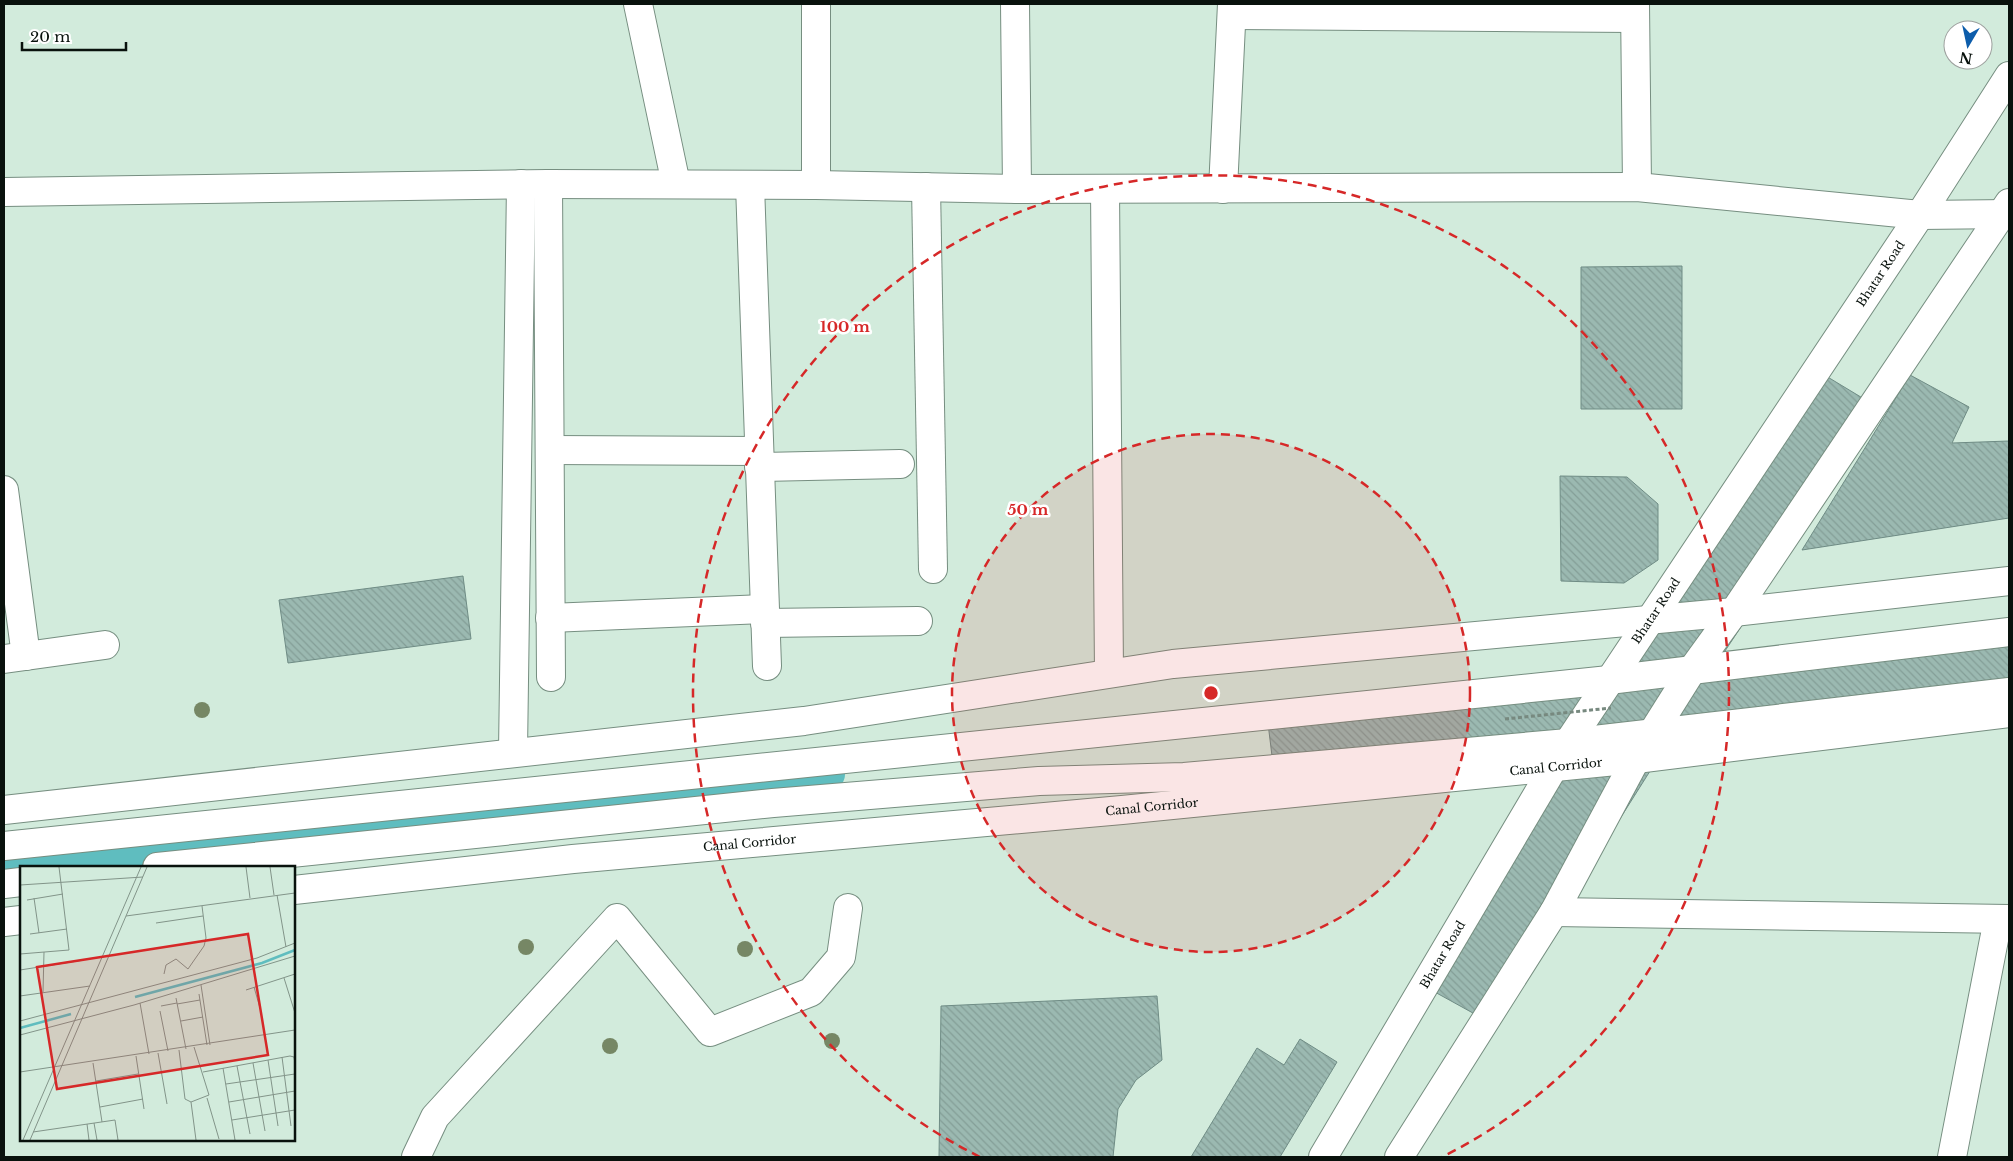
<svg xmlns="http://www.w3.org/2000/svg" width="2013" height="1161" font-family="'Libre Baskerville',serif">
<style>
.lines{fill:none;stroke-linecap:round;stroke-linejoin:round}
.canal{stroke:#5fbdbf;stroke-width:36}
.building{fill:url(#building-back-hatch);stroke:#6f8c85}
.minor-casing{stroke:#768e80;stroke-width:30}
.major-casing{stroke:#768e80;stroke-width:30}
.minor{stroke:#fff;stroke-width:28}
.major{stroke:#fff;stroke-width:28}
.path-bridge{stroke:#77897f;stroke-width:3;stroke-dasharray:4 2.5;stroke-linecap:butt}
.tree{fill:#768765}
.ring{fill:none;stroke:#d62828;stroke-width:2.5;stroke-dasharray:9 6}
.labels{text-anchor:middle;stroke-width:5;stroke-linejoin:round;paint-order:stroke}
.street-label{font-size:12px;fill:#09120d;stroke:#fff}
.inset-river{fill:none;stroke:#5fbdbf;stroke-width:2.5}
.inset-road{fill:none;stroke:#829489;stroke-width:1}
.view{fill:#d62828;fill-opacity:0.15;stroke:#d62828;stroke-width:2.5}
.inset-edge{fill:none;stroke:#09120d;stroke-width:2.5}
.centre{fill:#d62828;stroke:#fff;stroke-width:2.5}
.ring-label{font-size:15px;text-anchor:middle;font-weight:bold;fill:#d62828;stroke:#fff;stroke-width:5;stroke-linejoin:round;paint-order:stroke}
</style>
<defs>
<pattern id="building-back-hatch" width="6" height="6" patternUnits="userSpaceOnUse" patternTransform="scale(1.25)"><rect width="6" height="6" fill="#9bb9b1"/><path d="M-1 5l2 2M0 0l6 6M5-1l2 2" fill="none" stroke="#849e97"/></pattern>
</defs>
<rect width="100%" height="100%" fill="#d2ebdc"/>
<g class="lines">
<path class="canal" d="M4,863L827,774"/>
</g>
<path class="building" d="M1682,266V409H1581V267Z
M1821,373L1884,411L1721,657L2009,619V704L1669,741L1491,1023L1433,991L1572,749L1272,756L1266,707L1623,667Z
M1910,375L1969,407L1952,443L2009,441V518L1802,550Z
M1560,476L1627,477L1658,504V560L1624,583L1561,581Z
M463,576L471,639L288,663L279,600Z
M1157,996L1162,1060L1136,1080L1118,1109L1113,1157H939L941,1006Z
M1300,1039L1337,1062L1280,1157H1191L1257,1048L1284,1065Z"/>
<g class="lines">
<defs>
<g id="minor">
<path d="M638,4L676,184"/>
<path d="M816,4V185"/>
<path d="M1015,4L1017,189"/>
<path d="M1635,4L1637,187"/>
<path d="M1232,15L1635,18"/>
<path d="M548,184L551,677"/>
<path d="M750,185L767,666"/>
<path d="M926,187L933,569"/>
<path d="M1105,189L1109,673"/>
<path d="M1223,189L1232,4"/>
<path d="M4,192L548,184L816,185L1017,189L1637,187L1920,215L2009,214"/>
<path d="M550,450L759,451"/>
<path d="M759,467L900,464"/>
<path d="M4,490L26,656"/>
<path d="M550,618L764,609"/>
<path d="M765,623L918,621"/>
<path d="M4,659L105,645"/>
<path d="M513,752L521,184"/>
<path d="M4,810L804,721L1173,664L1734,612L2009,581"/>
<path d="M4,846L1609,680L2009,632"/>
<path d="M157,867L773,803L1039,781L1184,777L1568,743L2009,692"/>
<path d="M4,884L21,882"/>
<path id="s1" d="M294,890L573,859L1122,810L1636,759L2009,713"/>
<path d="M1554,912L2009,919"/>
<path d="M4,922L21,920"/>
<path d="M416,1157L435,1117L617,918L710,1032L811,992L841,957L848,908"/>
<path d="M1952,1157L1998,919"/>
</g>
<g id="major">
<path id="s2" d="M1323,1157L1568,743L1920,215L2009,76"/>
<path d="M1399,1157L1554,912L1636,759L1692,670L1734,612L2009,203"/>
</g>
</defs>
<use href="#minor" class="minor-casing"/>
<use href="#major" class="major-casing"/>
<use href="#minor" class="minor"/>
<use href="#major" class="major"/>
<path class="path-bridge" d="M1505,719L1611,708"/>
</g>
<g class="tree">
<circle cx="202" cy="710" r="8"/>
<circle cx="526" cy="947" r="8"/>
<circle cx="745" cy="949" r="8"/>
<circle cx="832" cy="1041" r="8"/>
<circle cx="610" cy="1046" r="8"/>
</g>
<circle cx="1211" cy="693" r="259" fill="#d62828" fill-opacity=".12"/>
<g class="ring">
<circle cx="1211" cy="693" r="259"/>
<path d="M980 1157A518 518 0 1 1 1442 1157"/>
</g>
<g class="labels">
<g class="street-label">
<text dy="4" stroke="none"><textPath href="#s2" startOffset="1045">Bhatar Road</textPath></text>
<text dy="4" stroke="none"><textPath href="#s2" startOffset="640">Bhatar Road</textPath></text>
<text dy="4" stroke="none"><textPath href="#s1" startOffset="1268">Canal Corridor</textPath></text>
<text dy="4" stroke="none"><textPath href="#s1" startOffset="862">Canal Corridor</textPath></text>
<text dy="4" stroke="none"><textPath href="#s1" startOffset="458">Canal Corridor</textPath></text>
<text dy="4" stroke="none"><textPath href="#s2" startOffset="235">Bhatar Road</textPath></text>
</g>
</g>
<g transform="translate(20 866)">
<rect width="275" height="275" fill="#d2ebdc"/>
<path class="inset-river" d="M115,131L242,97L275,84M0,162L51,148"/>
<path class="inset-road" d="M226,1L230,32M250,1L254,29M0,19L123,11M257,29L266,81M14,32L19,67M7,34L43,28M106,50L275,27M136,57L183,50M10,68L47,63M0,88L49,84L39,1M0,104L64,94M144,108L146,99L156,93L168,103L184,80L186,72L182,40M264,112L275,147M181,119L190,179M234,121L240,142M226,124L275,108M23,126L24,86M179,128L187,179M0,130L70,120M156,132L166,183M120,137L129,188M157,138L180,134M141,140L157,137M140,145L148,185M0,155L237,92L275,77M161,155L183,151M0,169L114,139L275,90M159,184L165,233L171,236L189,229L174,181M138,187L147,238M116,190L124,243M262,191L271,260M248,194L258,260M73,197L82,256M233,197L245,265M217,200L230,268M203,202L215,274M0,206L275,164M183,206L270,190L274,191L275,198M76,215L118,208M206,218L275,208M187,232L199,273M171,236L176,274M209,236L275,225M80,241L123,233M212,254L275,244M74,257L77,274M67,258L69,274M13,266L95,254L98,274M3,274L121,1M10,274L127,1"/>
<path class="view" d="M228,68L248,189L37,223L17,101Z"/>
<rect width="275" height="275" class="inset-edge"/>
</g>
<circle cx="1211" cy="693" r="8" class="centre"/>
<g class="ring-label">
<text x="845" y="332">100 m</text>
<text x="1028" y="515">50 m</text>
</g>
<rect width="2013" height="1161" fill="none" stroke="#09120d" stroke-width="10"/>
<g transform="translate(1968 45) rotate(189)"><circle r="24" fill="#ffffff" stroke="#9da09e"/>
<path d="M0-4L9 19L0 12L-9 19Z" fill="#0d5dab"/>
<text y="-8" font-size="14" font-weight="bold" text-anchor="middle" fill="#09120d">N</text>
</g>
<path d="M22 42v8h104v-8" fill="none" stroke="#09120d" stroke-width="2.5"/>
<text x="30" y="42" font-size="15" fill="#09120d" stroke="#ffffff" stroke-width="4" paint-order="stroke">20 m</text>
</svg>
